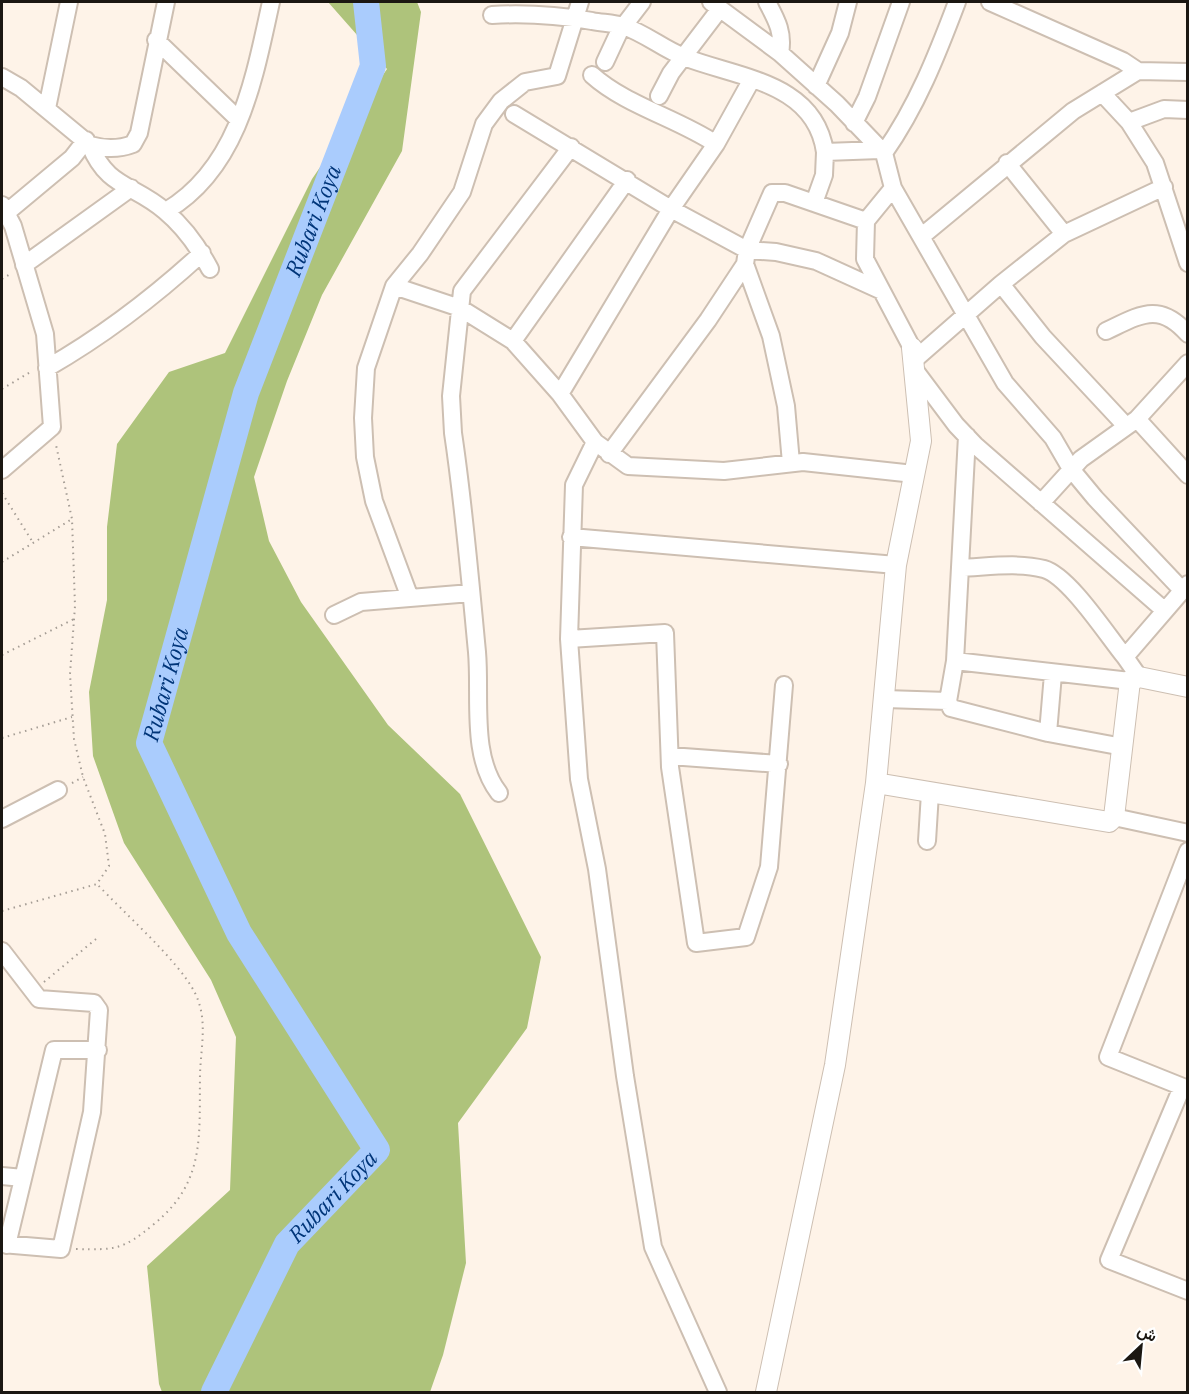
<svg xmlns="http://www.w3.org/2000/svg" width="1189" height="1394" font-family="'IBM Plex Serif',Vazirmatn,serif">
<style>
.forest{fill:#aec37b}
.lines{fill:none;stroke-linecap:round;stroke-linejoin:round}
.river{stroke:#aaccfd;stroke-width:26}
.minor-casing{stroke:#cdbfb2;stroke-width:20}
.tertiary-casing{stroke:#cdbfb2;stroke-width:22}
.path{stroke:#a59d95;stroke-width:2;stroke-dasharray:1.5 4.5;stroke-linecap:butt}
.minor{stroke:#fff;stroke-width:16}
.tertiary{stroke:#fff;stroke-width:20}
.labels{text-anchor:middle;stroke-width:4.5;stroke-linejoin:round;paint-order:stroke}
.water-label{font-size:22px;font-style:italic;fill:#003579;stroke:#fff}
</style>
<rect width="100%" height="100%" fill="#fef3e8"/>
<path class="forest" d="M328,2H417L421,12L402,151L322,295L287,381L254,477L269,541L301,602L388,725L460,794L541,957L527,1028L458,1123L466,1263L443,1355L430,1392H162L159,1384L147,1266L230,1190L236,1037L211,980L124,843L93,756L89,692L107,600V527L117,444L169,372L225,353L312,179L387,69Z"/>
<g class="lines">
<path class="river" id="s1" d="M214,1392L287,1244L377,1150L239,933L149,743L246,393L373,66L366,2"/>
<defs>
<path id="minor" d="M711,2L780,53L837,104L884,153L893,188L866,221L865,259L912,348
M767,2C776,19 784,32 780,53
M990,2L1123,61L1138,71
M492,15C527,13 557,15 592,21C602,23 613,23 623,26C645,33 663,49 684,57C738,78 815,82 825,152L880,150
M156,40L239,120
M605,62L619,32L642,2
M592,75C625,105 679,119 716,144
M2,77L21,88L90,145C104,149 120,149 133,144L139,133L166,2
M816,86L840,33L848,2
M1102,93L1129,122L1155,163L1188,263
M659,96L671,73L719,10
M47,108L69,2
M514,114L671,209L747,250L776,252L816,261L882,291
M1129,122L1164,109L1188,110
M854,123L867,97L901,2
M90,145C107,188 134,184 165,211C183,226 199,248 210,269
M884,153C917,106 937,55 957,2
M1007,163L1064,234
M893,188L1005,383L1053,438L1071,469L1095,498L1182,590
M814,203L824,175L825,152
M2,205L13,226L45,334L52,427L2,470
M166,211C239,168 254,79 271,2
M6,213L72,158L86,140
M922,236L1073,111L1138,71L1188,72
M745,264L771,336L786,406L791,463
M24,265L131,188
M1001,284L1043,337L1126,426
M394,286L460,308L513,341L560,394L595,442L628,466L724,471L803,462L914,474
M1106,331C1140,315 1159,301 1188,334
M513,341L627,180
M913,361L1001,284L1064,234L1164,187
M47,368C103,336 154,297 202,253
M914,369L956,425L975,445L1164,610
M560,394L671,209L716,144L752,79
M1137,419L1188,475
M967,436L955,661L948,701L951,708L1048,733L1123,747
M595,442L574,485L569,639L579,779L597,869L625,1076L653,1247L718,1392
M609,454L708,320L745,264L747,250L772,193H785L866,221
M1041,503L1081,459L1137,419L1188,363
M571,537L896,565
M960,568C987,567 1018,562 1044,569C1069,576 1107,635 1125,657
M410,598L374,501L365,457L363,418L366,368L394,286L420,254L462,192L484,124L501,101L525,82L557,76L580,2
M334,615L361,602L471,593
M569,639L665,633L670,767L696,943L746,937L769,867L784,685
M955,661L1130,681
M1139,677L1125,657L1188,584
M885,699L948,701
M1048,733L1053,674
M670,756L779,764
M499,793C470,756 481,697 477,652C470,579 464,506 453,433L451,396L462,291L571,147
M1114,817L1188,833
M2,819L58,790
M927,841L930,793
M1188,851L1108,1057L1188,1089
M2,951L39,999L94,1003L99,1010L92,1112L61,1249L2,1244
M1182,1087L1109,1260L1188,1291
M2,1176L23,1178
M7,1245L54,1050H98"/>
<path id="tertiary" d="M876,783L1109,822L1114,817L1130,681L1139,677L1188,687
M766,1392L835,1065L876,783L896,565L921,441L912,348"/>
</defs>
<use href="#minor" class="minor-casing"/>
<use href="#tertiary" class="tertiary-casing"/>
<path class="path" d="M2,279L12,273
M2,389L32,371
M2,493L32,541
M2,562L72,519
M2,655L74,619
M2,738L72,717
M72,783L83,777
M2,911L97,884L109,866L105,834L83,777L74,739L70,674L75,606L72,519L56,445
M44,982L96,939
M76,1249C115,1250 123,1250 154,1224C206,1182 199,1135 200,1074C201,1046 208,1019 195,993C179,961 123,912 97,884"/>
<use href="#minor" class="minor"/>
<use href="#tertiary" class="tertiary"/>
</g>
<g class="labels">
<g class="water-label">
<text dy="8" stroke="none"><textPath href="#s1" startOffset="1311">Rubari Koya</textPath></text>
<text dy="8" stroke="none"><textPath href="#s1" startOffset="824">Rubari Koya</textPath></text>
<text dy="8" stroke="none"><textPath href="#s1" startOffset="231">Rubari Koya</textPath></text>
</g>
</g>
<rect width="1189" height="1394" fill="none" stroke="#1b1712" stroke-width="6"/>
<g transform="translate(1141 1346) rotate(26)" stroke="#ffffff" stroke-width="4.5" paint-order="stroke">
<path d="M0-4.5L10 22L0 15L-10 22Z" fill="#1b1712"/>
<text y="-9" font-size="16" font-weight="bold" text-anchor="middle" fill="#1b1712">ش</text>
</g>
</svg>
